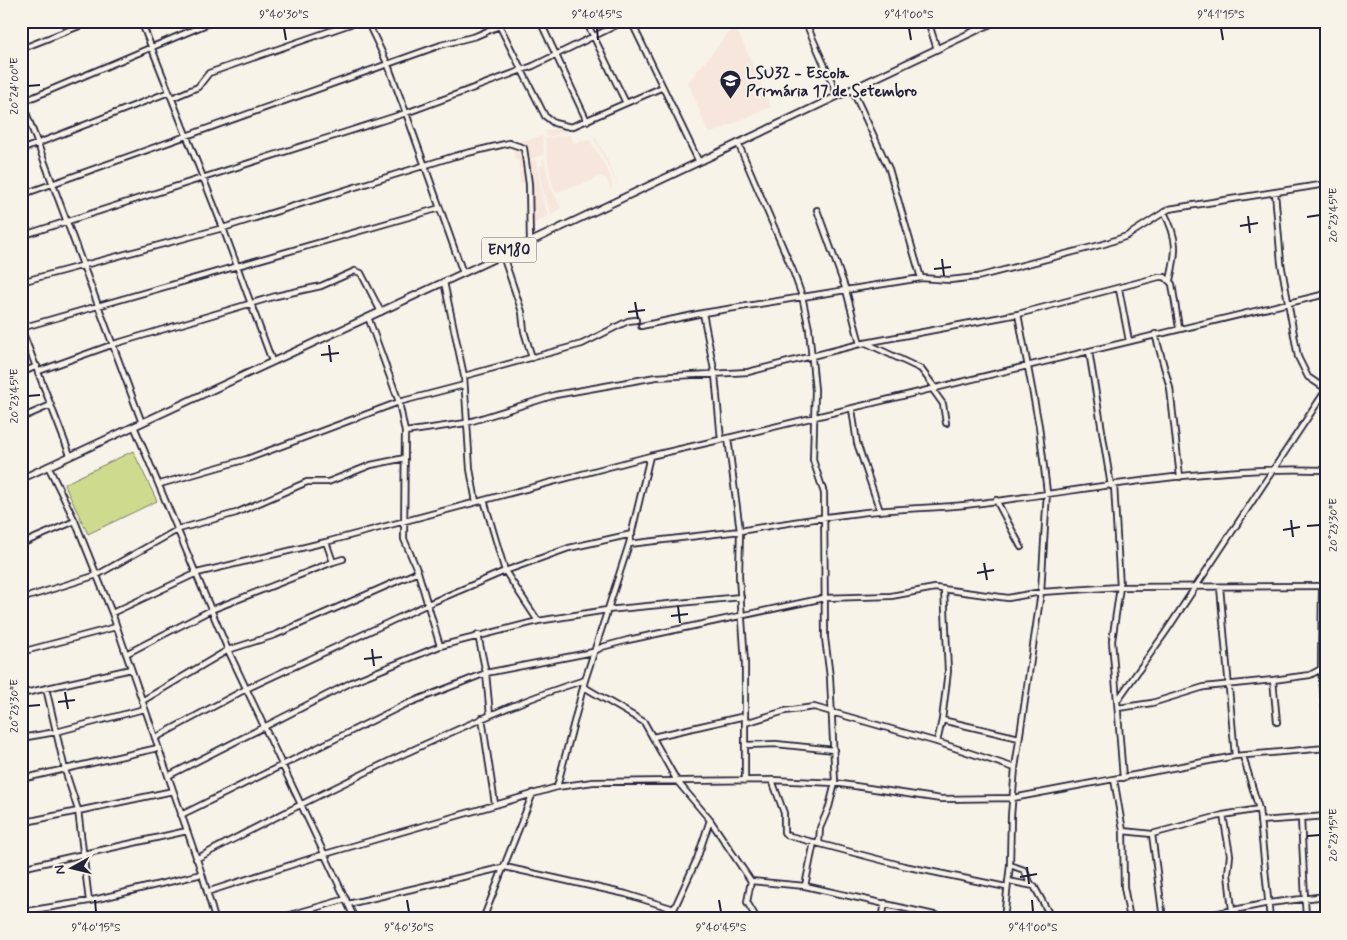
<svg xmlns="http://www.w3.org/2000/svg" width="1347" height="940" font-family="Mynerve,sans-serif">
<style>
.built{fill:#f7e6dc}
.green{fill:#cedb8f;stroke:#787e65}
.lines{fill:none;stroke-linecap:round;stroke-linejoin:round}
.minor-casing{stroke:#22223b;stroke-width:8}
.major-casing{stroke:#22223b;stroke-width:9}
.minor{stroke:#f7f3e8;stroke-width:4.5}
.major{stroke:#f7f3e8;stroke-width:5.5}
.ticks{fill:none;stroke:#22223b;stroke-width:2}
.labels{text-anchor:middle;stroke-width:4;stroke-linejoin:round;paint-order:stroke}
.shield{fill:#f7f3e8;stroke:#62616f;stroke-width:1}
.shield-label{font-size:15px;font-weight:bold;fill:#22223b}
.poi-label{font-size:16px;font-weight:bold;fill:#22223b;stroke:#f7f3e8;text-anchor:start}
.neatline{fill:none;stroke:#22223b;stroke-width:2}
.ticks-label{font-size:12px;text-anchor:middle;fill:#22223b}
</style>
<rect width="100%" height="100%" fill="#f7f3e8"/>
<filter id="ink" filterUnits="userSpaceOnUse"><feTurbulence type="fractalNoise" baseFrequency=".02" numOctaves="2"/><feDisplacementMap in="SourceGraphic" scale="10" xChannelSelector="R" yChannelSelector="G"/><feConvolveMatrix kernelMatrix="1 2 1 2 8 2 1 2 1" color-interpolation-filters="sRGB"/></filter>
<g filter="url(#ink)">
<path class="built" d="M735,25L771,107L709,134L688,82Z
M583,123L584,125L572,130L546,137L545,131L562,127L564,129L569,128Z
M570,134L574,143L590,140L609,173L613,188L611,189L606,178L599,176L589,182L556,192L550,176L545,139Z
M542,136L544,155L528,159L525,147L518,145V142Z
M596,138L607,159L618,185L594,139Z
M512,146L522,149L527,182L520,183L519,161L515,160Z
M542,159H544L551,188L561,208L551,214L542,187L540,166L543,165Z
M536,160L544,205L549,215L533,225L527,161Z"/>
<path class="green" d="M133,451L157,501L88,534L64,484Z"/>
<g class="lines">
<defs>
<path id="minor" d="M141,21L223,228L272,361
M367,21L388,65L406,113L463,273
M497,21L545,116L554,123L571,127L663,87
M540,21L587,121
M586,21L626,103
M631,21L699,162
M805,21L838,96
M928,21L937,49
M21,49L92,21
M852,89L889,169L921,278
M172,98L198,87L209,73L359,21
M21,99L142,423
M22,102L214,21
M738,143L793,271L802,296L809,329L815,390L813,460L824,493L825,638L830,677L835,783L829,807L820,828L819,843
M21,150L169,92
M1275,192L1281,263L1298,357L1308,377L1326,389
M21,195L441,45L476,36L499,26
M817,210L846,290L921,278L950,280L977,277L1104,244L1127,236L1169,209L1326,184
M1164,212C1178,239 1177,251 1170,280
M21,236L406,113L533,66L625,21
M502,253L522,312L524,331L532,358
M21,282L223,228L455,156L509,143L524,148L529,184L530,242
M444,282L464,376L470,469L476,502
M1119,289L1129,341
M703,313L715,375L721,440
M368,317L399,402L405,432L404,539L418,572L440,646
M641,326L703,313L846,290L860,344
M1155,334L1170,388L1180,477
M866,343L921,369L936,389
M1089,351L1111,486
M39,371L114,344L276,296L321,286L355,271L361,273L381,312
M21,373L37,366
M464,376L582,344L628,321L636,320
M933,390L943,404L946,423
M852,409L857,443L880,511
M21,418L51,405
M134,426L228,650L355,919
M405,432L466,423L555,395L656,377L748,372L860,344L1018,314L1159,277H1165L1172,284L1179,328
M70,455L21,328L440,208
M48,466L75,521L112,613L202,874L215,919
M160,484L247,459L399,402L464,385
M1114,485L1120,587L1112,641L1117,701
M484,500L505,571L538,621
M996,500L1021,547
M21,544L75,521
M629,544L740,531L728,438L1326,294
M333,562L343,559
M1322,586L1321,669L1326,720
M1220,587L1235,756
M21,599L97,575L179,529L236,513L307,482H328L371,465L405,458
M112,613L197,573L326,542L650,456L728,438
M478,635L486,673L490,715
M21,652L116,627
M126,654L211,610L333,562L326,542
M1273,680L1310,675L1321,669
M584,687L644,722L677,781L710,820L751,881L747,902L757,919
M46,688L65,770L78,810L89,901
M21,694L131,669
M142,701L228,650L275,635L418,572
M1118,708L1152,703L1204,687L1273,680L1277,722
M482,718L495,804
M942,720L948,671L944,589
M745,723L785,711L814,707L937,742L1015,768
M653,737L745,716
M21,738L56,732L144,709
M155,738L246,689L428,604L505,571L569,548L632,534
M937,742L942,720L1019,738
M745,745L776,744L834,750
M1243,756L1259,809L1270,919
M168,776L354,681L440,646L538,621L607,610L741,597
M1123,778L1117,701L1165,633L1326,390
M21,779L158,748
M1114,779L1123,831L1124,887L1130,919
M772,780L784,813V832L786,835L904,866L1006,887
M745,781V663L739,576L740,531C786,523 832,515 878,511C907,508 936,508 965,505C1084,491 1205,465 1326,470
M557,787L585,680L629,544L650,456
M181,815L404,705L486,673L593,652L602,647L628,640L824,598L891,596L935,588L1008,598L1041,592L1120,587L1326,586
M1223,815L1230,855L1228,874L1233,919
M1260,821L1301,818
M21,823L173,791
M1123,831L1152,834L1223,815L1259,809
M1152,834L1163,919
M196,859C265,822 335,787 406,753C465,726 522,699 585,680
M1010,865L1024,870L1031,884
M21,868L187,831
M751,881L805,886L952,919
M1008,881L1034,886L1052,919
M805,886L814,842
M207,892L325,854L557,787L593,782L772,780L835,783L941,799L1013,798L1235,756L1326,748
M348,904L505,867L626,894L674,909
M21,912L89,901L202,874
M276,919L346,899
M483,919L533,793
M672,919L674,909L697,859L710,820
M882,919L885,903
M1004,919L1010,865L1011,816L1015,768L1041,592L1047,492L1039,426L1018,314
M1189,919L1269,903L1326,896
M1306,919L1301,818L1326,816"/>
<path id="major" d="M21,479L530,242L996,21"/>
</defs>
<use href="#minor" class="minor-casing"/>
<use href="#major" class="major-casing"/>
<use href="#minor" class="minor"/>
<use href="#major" class="major"/>
</g>
</g>
<path class="ticks" d="M284,28L286,40M597,28L598,40M909,28L911,40M1221,28L1223,40M28,86L40,85M1248,216L1250,233M1307,217L1320,215M1240,226L1258,223M942,259L944,276M934,269L951,267M635,302L638,319M628,312L645,310M329,345L331,362M321,355L339,353M28,396L40,395M1291,520L1293,537M1307,526L1320,525M1283,530L1300,527M984,563L987,580M977,573L994,570M678,606L680,623M671,616L688,614M372,649L374,666M364,659L382,657M65,692L68,709M58,702L75,700M28,706L40,705M1307,836L1320,835M1027,867L1029,884M1020,877L1037,874M95,900L96,912M407,900L409,912M719,900L721,912M1032,900L1033,912"/>
<defs>
<symbol id="school-pin" viewBox="-11 -11 22 30"><path d="M0 17L-7.5 6A9.5 9.5 0 1 1 7.5 6Z" fill="#22223b" stroke="#f7f3e8"/><path d="M0-5L7-2L0 1L-7-2ZM-4 1L0 2.5L4 1V4Q0 6-4 4Z" fill="#fff"/></symbol>
</defs>
<g fill-rule="evenodd">
<use href="#school-pin" x="718" y="68" width="25" height="34"/>
</g>
<g class="labels">
<rect class="shield" x="481.5" y="237.5" width="55" height="25" rx="4"/>
<g class="shield-label">
<text x="509" y="255">EN180</text>
</g>
<g class="poi-label">
<text x="746" y="78">LSU32 - Escola<tspan x="746" dy="18">Primária 17 de Setembro</tspan></text>
</g>
</g>
<rect width="1347" height="940" fill="none" stroke="#f7f3e8" stroke-width="55"/>
<g transform="translate(72 868) rotate(262)" stroke="#f7f3e8" stroke-width="4" paint-order="stroke">
<path d="M0-4L9 19L0 12L-9 19Z" fill="#22223b"/>
<text y="-8" font-size="14" font-weight="bold" text-anchor="middle" fill="#22223b">N</text>
</g>
<rect x="28" y="28" width="1292" height="884" class="neatline"/>
<g class="ticks-label">
<text x="284" y="18">9°40'30"S</text>
<text x="597" y="18">9°40'45"S</text>
<text x="909" y="18">9°41'00"S</text>
<text x="1221" y="18">9°41'15"S</text>
<text transform="translate(14 86) rotate(-90)" y="4">20°24'00"E</text>
<text transform="translate(1333 215) rotate(-90)" y="4">20°23'45"E</text>
<text transform="translate(14 396) rotate(-90)" y="4">20°23'45"E</text>
<text transform="translate(1333 525) rotate(-90)" y="4">20°23'30"E</text>
<text transform="translate(14 706) rotate(-90)" y="4">20°23'30"E</text>
<text transform="translate(1333 835) rotate(-90)" y="4">20°23'15"E</text>
<text x="96" y="931">9°40'15"S</text>
<text x="409" y="931">9°40'30"S</text>
<text x="721" y="931">9°40'45"S</text>
<text x="1033" y="931">9°41'00"S</text>
</g>
</svg>
